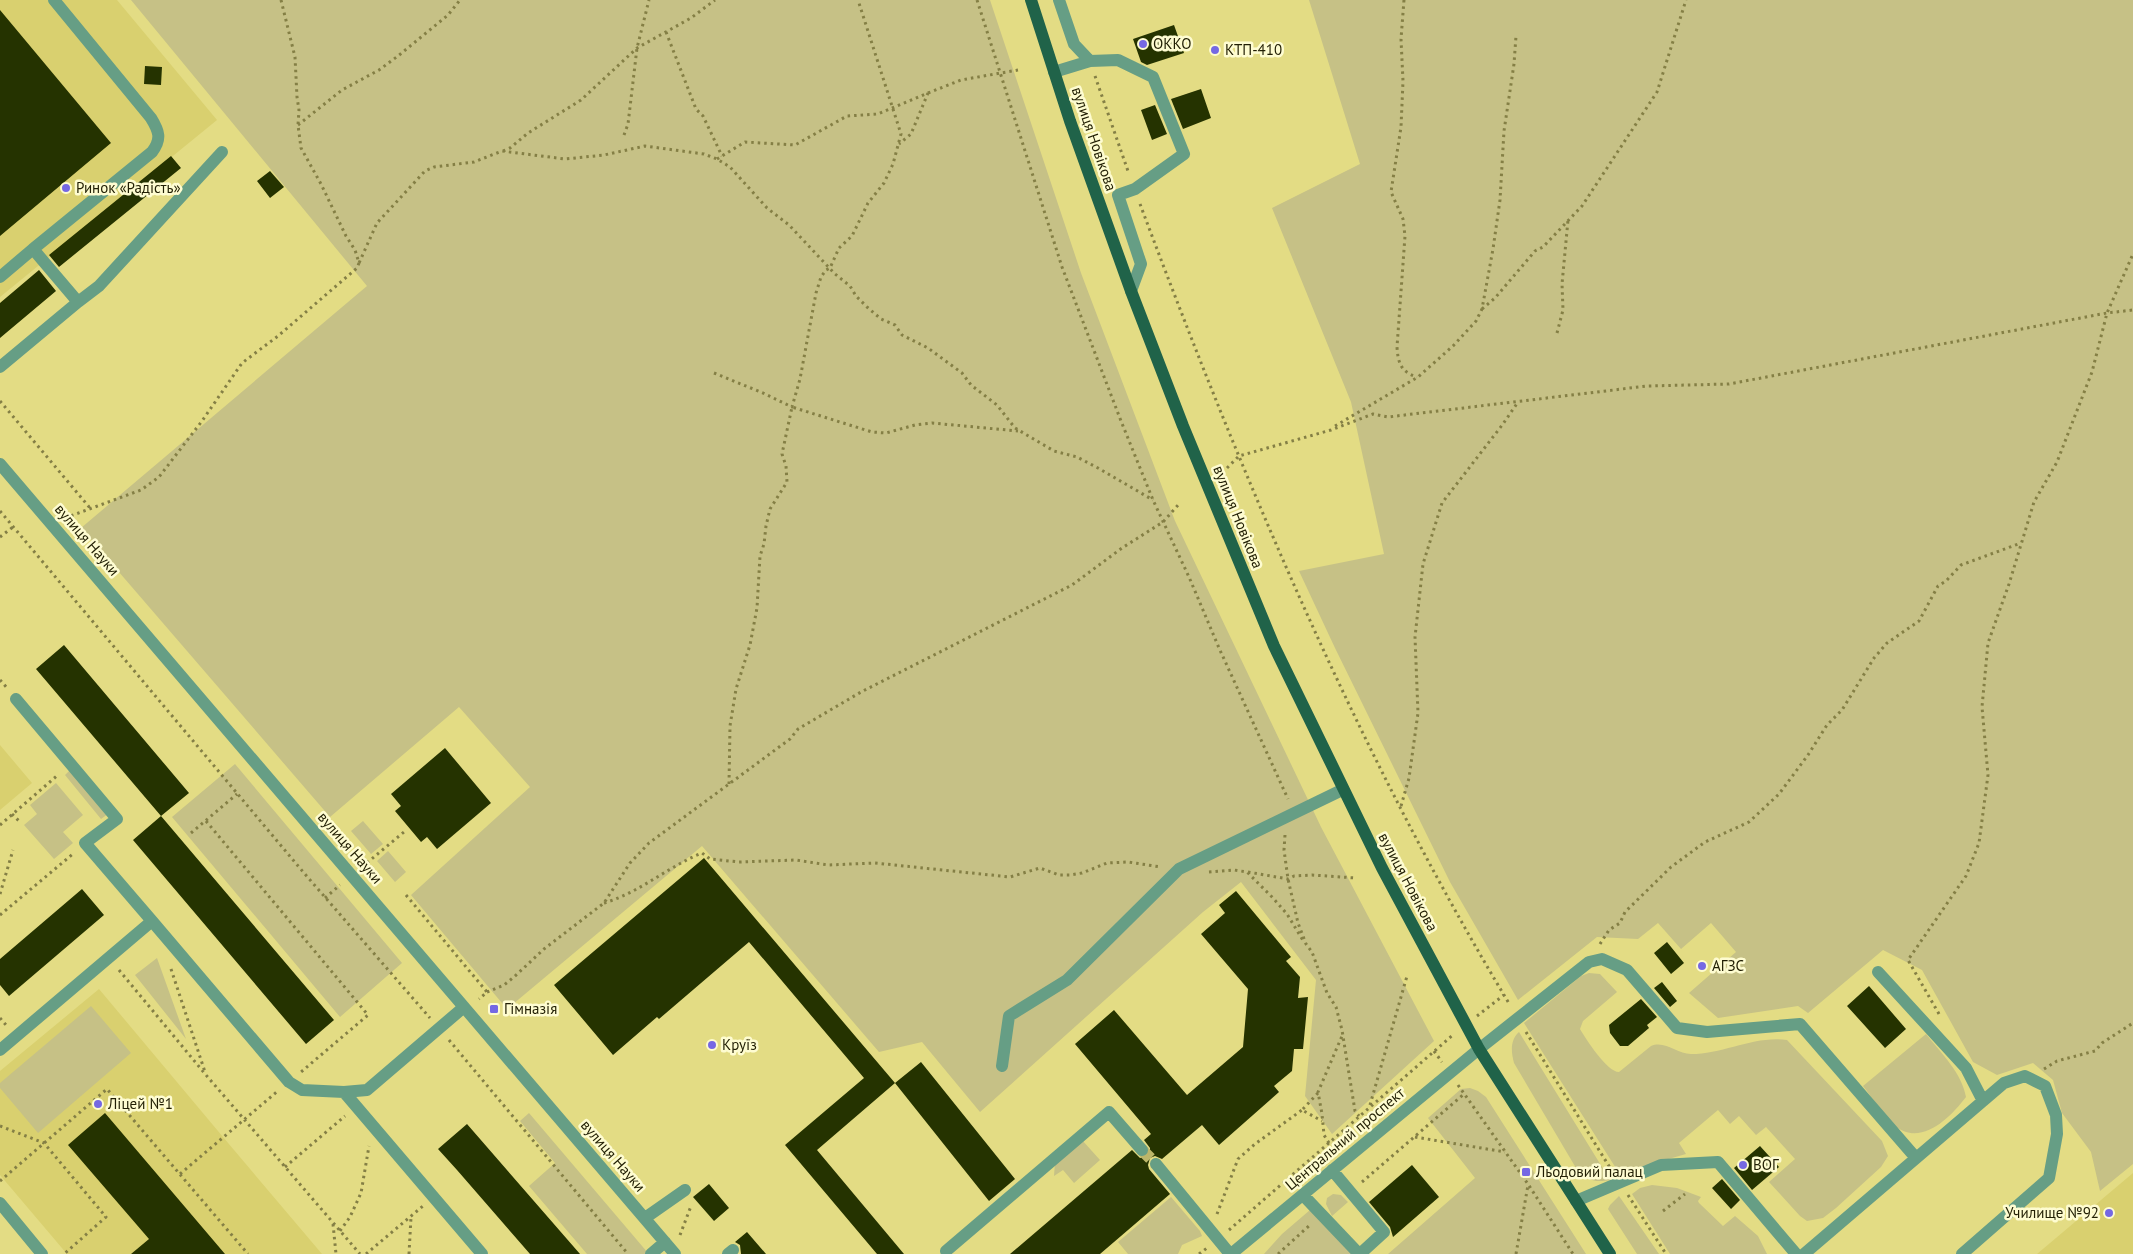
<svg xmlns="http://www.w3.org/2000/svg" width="2133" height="1254" font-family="'PT Sans',sans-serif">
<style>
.built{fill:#d9d06f}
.green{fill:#c6c186}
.building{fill:#253300}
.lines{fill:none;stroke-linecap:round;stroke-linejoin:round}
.minor-tunnel{stroke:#bcb66a;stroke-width:12;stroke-dasharray:12 6;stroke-linecap:butt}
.path{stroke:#847f45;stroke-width:3;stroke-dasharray:2.5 4;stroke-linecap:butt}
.minor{stroke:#669e85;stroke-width:12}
.major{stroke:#206349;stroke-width:12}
.poi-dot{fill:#7568e3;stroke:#fefcd1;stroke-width:2}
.labels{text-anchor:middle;stroke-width:5;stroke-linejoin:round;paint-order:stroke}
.poi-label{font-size:15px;fill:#211e03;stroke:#fefcd1;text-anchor:start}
.street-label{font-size:15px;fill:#211e03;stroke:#fefcd1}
</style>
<rect width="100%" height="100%" fill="#e3dc84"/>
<path class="built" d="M0,0H117L217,120L0,297Z
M0,745L32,783L0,810Z
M99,989L223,1137L322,1254H67L0,1175V1071Z
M2133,1173V1254H2037Z"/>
<path class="green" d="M131,0H990L1081,273L1175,521L1321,827L1434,1041L1332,1134L1305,1096L1316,980L1241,882L1203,912L980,1112L922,1042L879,1052L702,846L507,1009L411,895L530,787L459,707L330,817L81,528L367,286Z
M1309,0H2133V1164L2100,1191L2091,1152L2062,1113L2053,1080L2033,1063L1997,1075L1973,1062L1922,970L1883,950L1808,1013L1798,1006L1718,1018L1689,993L1736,952L1711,923L1681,949L1658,923L1638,939L1597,937L1518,1000L1450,882L1335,648L1299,571L1384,554L1351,402L1272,208L1360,164Z
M235,764L402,963L340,1017L172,817Z
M71,769L108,814L101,819L65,775Z
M56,783L83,815L63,832L73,843L54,859L24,825L37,814L30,805Z
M363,821L383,844L371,854L351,831Z
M388,851L406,872L395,882L377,861Z
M157,958L186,1039L135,975Z
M1589,973L1600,974L1617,992L1583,1021L1580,1029C1586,1039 1607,1072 1619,1072L1651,1046C1665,1040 1677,1054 1691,1054C1723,1054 1756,1035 1787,1040L1882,1141L1888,1156L1881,1167L1836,1208L1823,1218L1807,1221L1800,1216L1769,1182L1795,1159L1766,1127L1756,1135L1739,1116L1730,1124L1718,1110L1679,1143L1686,1154L1619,1173L1524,1023L1581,976Z
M91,1006L131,1053L38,1133L0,1088V1083Z
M1519,1032L1610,1180C1594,1183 1586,1180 1576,1168L1514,1063C1511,1052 1510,1040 1519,1032Z
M1926,1034C1941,1053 1962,1073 1966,1097C1950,1118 1921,1147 1895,1126C1884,1117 1872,1097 1863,1086Z
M1470,1088L1478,1091L1486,1097L1586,1254H1388L1475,1178L1428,1118L1461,1089Z
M529,1113L648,1253L647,1254H587L529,1186L555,1163L520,1121Z
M1082,1140L1100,1160L1074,1183L1063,1170L1054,1176L1055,1162Z
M1652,1185L1677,1188L1701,1197L1698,1201L1699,1203L1723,1226L1735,1216L1758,1236L1767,1254H1670L1632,1194L1640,1188Z
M1333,1194L1341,1195L1348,1202L1332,1216L1326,1204L1327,1198Z
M1619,1196L1659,1254H1637L1608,1209L1610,1205Z
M1171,1197L1200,1231L1202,1236L1182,1245L1178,1254H1128L1118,1242Z
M1310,1210L1353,1254H1264L1282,1234Z"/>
<path class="building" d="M0,10L111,143L0,236Z
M1174,25L1184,53L1147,65L1141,62L1133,39Z
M145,66L162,67L161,85L144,84Z
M1201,89L1211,118L1183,129L1171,99Z
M1155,105L1167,134L1152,140L1141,110Z
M171,156L181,168L59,267L49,255Z
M270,171L284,187L270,198L257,181Z
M39,270L56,291L0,338V303Z
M64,645L189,793L161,816L36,669Z
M445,748L491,803L437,849L427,837L421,842L395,811L401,806L391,794Z
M161,816L334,1020L306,1044L133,840Z
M704,858L895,1083L817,1150L904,1254H877L785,1145L864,1078L749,942L659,1019L657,1017L613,1055L554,985Z
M82,889L104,915L9,996L0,985V959Z
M1236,891L1291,957L1286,961L1300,977L1298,998L1308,997L1303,1049H1294L1292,1071L1274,1086L1279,1092L1219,1145L1202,1125L1162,1159L1155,1156L1150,1158L1148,1165L1149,1169L1170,1194L1100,1254H1010L1132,1150L1140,1158L1147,1156L1150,1152V1148L1144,1140L1151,1134L1075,1044L1114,1010L1187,1095L1243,1047L1248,989L1201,934L1225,913L1219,905Z
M1667,942L1684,963L1671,974L1654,953Z
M1662,982L1677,1001L1670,1007L1654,988Z
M1869,986L1906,1029L1885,1048L1847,1006Z
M1641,999L1657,1017L1647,1025L1649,1028L1628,1046H1620L1610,1033L1609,1025Z
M921,1062L1015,1179L989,1201L895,1083Z
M105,1113L225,1254H131L149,1239L68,1145Z
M467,1124L580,1254H530L457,1170L438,1149Z
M1760,1146L1779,1167L1752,1190L1734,1168Z
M1412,1165L1439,1197L1393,1237L1390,1227L1369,1202Z
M1722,1179L1740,1200L1731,1209L1712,1188Z
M709,1184L729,1208L714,1221L693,1197Z
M747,1232L766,1254H741L740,1245L735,1242Z"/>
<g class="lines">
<path class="minor-tunnel" d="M1142,1150L1156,1164"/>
<path class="path" d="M281,0L295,57L297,97L299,110L298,125L301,148L321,184L346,236L355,250L359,263L377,223L425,171L434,167L474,162L502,151L565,159L604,155L645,146L704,154L717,159L730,167L767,208L789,225L835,274L850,286L856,296L867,307L881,319L895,325L902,335L928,348L962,373L971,385L997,405L1015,428L1054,451L1077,457L1098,468L1153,500
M977,0L1062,267L1121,421L1153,500L1189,577L1219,648L1288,799
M1404,0L1401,39L1403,81L1401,127L1391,192L1403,219L1405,236L1397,347C1398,363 1401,372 1417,377
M666,32L696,109L703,116L722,156
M1095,76L1129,174
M928,93L961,80L1018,70
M298,125L342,90L379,70L398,56L448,15L460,0
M624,135L628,124L637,48L649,0
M503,151L510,148L528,133L581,100L637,48L691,18L715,0
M717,159L745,142L795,145L847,116L878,114L928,93L911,134L899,144
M1140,204C1243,479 1358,753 1510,1005
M1482,309L1495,298L1535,251L1543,247L1582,206L1657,92L1686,0
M1557,333L1563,310L1562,284L1568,220
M714,373L763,393L792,407L800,379L816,293L821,277L826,270L830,268L839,248L852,236L868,203L884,183L893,164L901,134L858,0
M0,401L90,508
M1335,426L1418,377L1453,346L1476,321L1482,309L1493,249L1500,200L1504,131L1514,64L1516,36
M1227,468L1239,456L1331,430L1373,414L1388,417L1647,386L1729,384L2107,313L2133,310
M0,511L304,873L430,1018
M65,518L141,490L159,477L202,421L242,363L278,336L357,268L359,263
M0,537L13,527
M0,680L8,689
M729,784L730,726L736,689L750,645L757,608L760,556L764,544L766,526L770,509L787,482L786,466L782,454L792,407L872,432L886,433L915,425L932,423L1018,431
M1401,806L1409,778L1418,713L1415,637L1423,564L1442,503L1503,424L1518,402
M12,814L21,823
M206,821L368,1015L301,1072
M0,825L59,774
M191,833L237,794
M1285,835L1284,850L1288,879L1298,923L1306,944L1312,952L1327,993L1336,1007L1342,1030L1355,1111L1359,1116
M362,867L404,832
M1209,872L1234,870L1247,872L1273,898L1287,914L1304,942
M1248,872L1288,879L1294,876L1312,875L1356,878
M0,894L13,850
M406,895L487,992L479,999
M325,898L340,885
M604,903C641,892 667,867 702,853L710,859L739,862L796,860L828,865L875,863L1010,877L1040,868L1059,875H1070L1082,873L1107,863L1128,862L1161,867
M0,915L74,853
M1600,944L1609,930L1620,923L1625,912L1671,867L1705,842L1749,822L1779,794L1808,755L1827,725L1842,710L1874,658L1887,643L1919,621L1938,586L1946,581L1961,565L2021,543
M171,969L205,1072
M119,970L206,1075L360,1254
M487,992L504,985L514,977L544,949L604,903L630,863L649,843L790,739L798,729L861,692L1072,585L1122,548L1163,522L1179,504
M1939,1014L1908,960L1966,876L1979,843L1988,775L1982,707L1988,643L2009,584L2034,502L2057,462L2092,372L2107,313L2133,254
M1477,1016L1504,995
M0,1018L6,1025
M1526,1032L1612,1171
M449,1040L628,1254
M1434,1051L1442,1062
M2044,1069L2057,1061L2095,1051L2102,1043L2133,1023
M1458,1085L1528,1184L1573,1254
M1318,1093L1302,1110L1322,1121
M1370,1105L1407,976
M0,1126L44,1143L106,1217L64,1254
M1415,1137L1505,1152
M1329,1143L1324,1135L1322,1114L1318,1092L1342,1036
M285,1167L345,1116
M180,1174L279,1090
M0,1181L107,1089L248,1254
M1362,1182L1464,1094
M1628,1195L1666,1254
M1663,1211L1685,1194
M1217,1214L1238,1159L1255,1144L1302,1110
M333,1224L336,1254
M1229,1230L1454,1034
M340,1231L350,1217L361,1193L369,1146
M680,1235L691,1206
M366,1254L423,1206
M409,1254L411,1217
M1199,1254L1207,1248
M1278,1254L1311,1224
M1516,1254L1528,1185"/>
<path class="minor" d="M1059,0L1074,44L1090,61
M1054,72L1090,61L1118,60L1153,77L1184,154L1135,189L1118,195L1141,264L1131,291
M33,249L152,152C162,139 159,131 151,118L54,0
M0,277L33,249L78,302L0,367
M78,302L99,286L222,152
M0,464L675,1254
M16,699L117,819L85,843L152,921
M1878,972L1966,1068L1983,1101
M0,1050L152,921L289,1082L302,1090L344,1092L367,1090L464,1007
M1002,1066L1009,1016L1067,980L1179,869L1342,790
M344,1092L482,1254
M1156,1164L1230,1254
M1332,1170L1384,1232L1360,1254
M1303,1195L1359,1254
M1576,1201L1661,1165L1718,1162L1796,1254
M0,1203L42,1254
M645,1218L685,1190
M946,1251L1109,1112L1142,1150
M651,1254L665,1242
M728,1254L733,1250
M1231,1254L1479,1049L1589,962L1602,959L1627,970L1677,1028L1707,1032L1800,1024L1916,1158
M1804,1254L2004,1083L2025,1076L2045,1086L2056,1115L2057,1134L2049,1178L1962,1254"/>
<path class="major" d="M1031,0L1070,121L1131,291L1183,426L1274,646L1382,868L1479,1049L1610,1254"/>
</g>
<g class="poi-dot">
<circle cx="1143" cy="44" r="5"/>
<circle cx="1215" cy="50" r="5"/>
<circle cx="66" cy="188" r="5"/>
<circle cx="1702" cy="966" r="5"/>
<rect x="489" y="1004" width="10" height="10" rx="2.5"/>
<circle cx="712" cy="1045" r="5"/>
<circle cx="98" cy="1104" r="5"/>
<circle cx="1743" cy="1165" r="5"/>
<rect x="1521" y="1167" width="10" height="10" rx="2.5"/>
<circle cx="2109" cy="1213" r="5"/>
</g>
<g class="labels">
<g class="poi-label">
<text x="1153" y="49">ОККО</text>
<text x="1225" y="55">КТП-410</text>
<text x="76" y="193">Ринок «Радість»</text>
<text x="1712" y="971">АГЗС</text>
<text x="504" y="1014">Гімназія</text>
<text x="722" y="1050">Круїз</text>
<text x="108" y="1109">Ліцей №1</text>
<text x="1753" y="1170">ВОГ</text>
<text x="1536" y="1177">Льодовий палац</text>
<text x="2099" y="1218" text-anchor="end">Училище №92</text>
</g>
<g class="street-label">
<text transform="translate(1094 139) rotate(71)" y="5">вулиця Новікова</text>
<text transform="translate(1238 517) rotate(68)" y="5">вулиця Новікова</text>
<text transform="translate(87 540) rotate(49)" y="5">вулиця Науки</text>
<text transform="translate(350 848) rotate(49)" y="5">вулиця Науки</text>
<text transform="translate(1408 882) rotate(62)" y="5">вулиця Новікова</text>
<text transform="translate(1345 1139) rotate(-40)" y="5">Центральний проспект</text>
<text transform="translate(613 1156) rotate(49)" y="5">вулиця Науки</text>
</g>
</g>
</svg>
